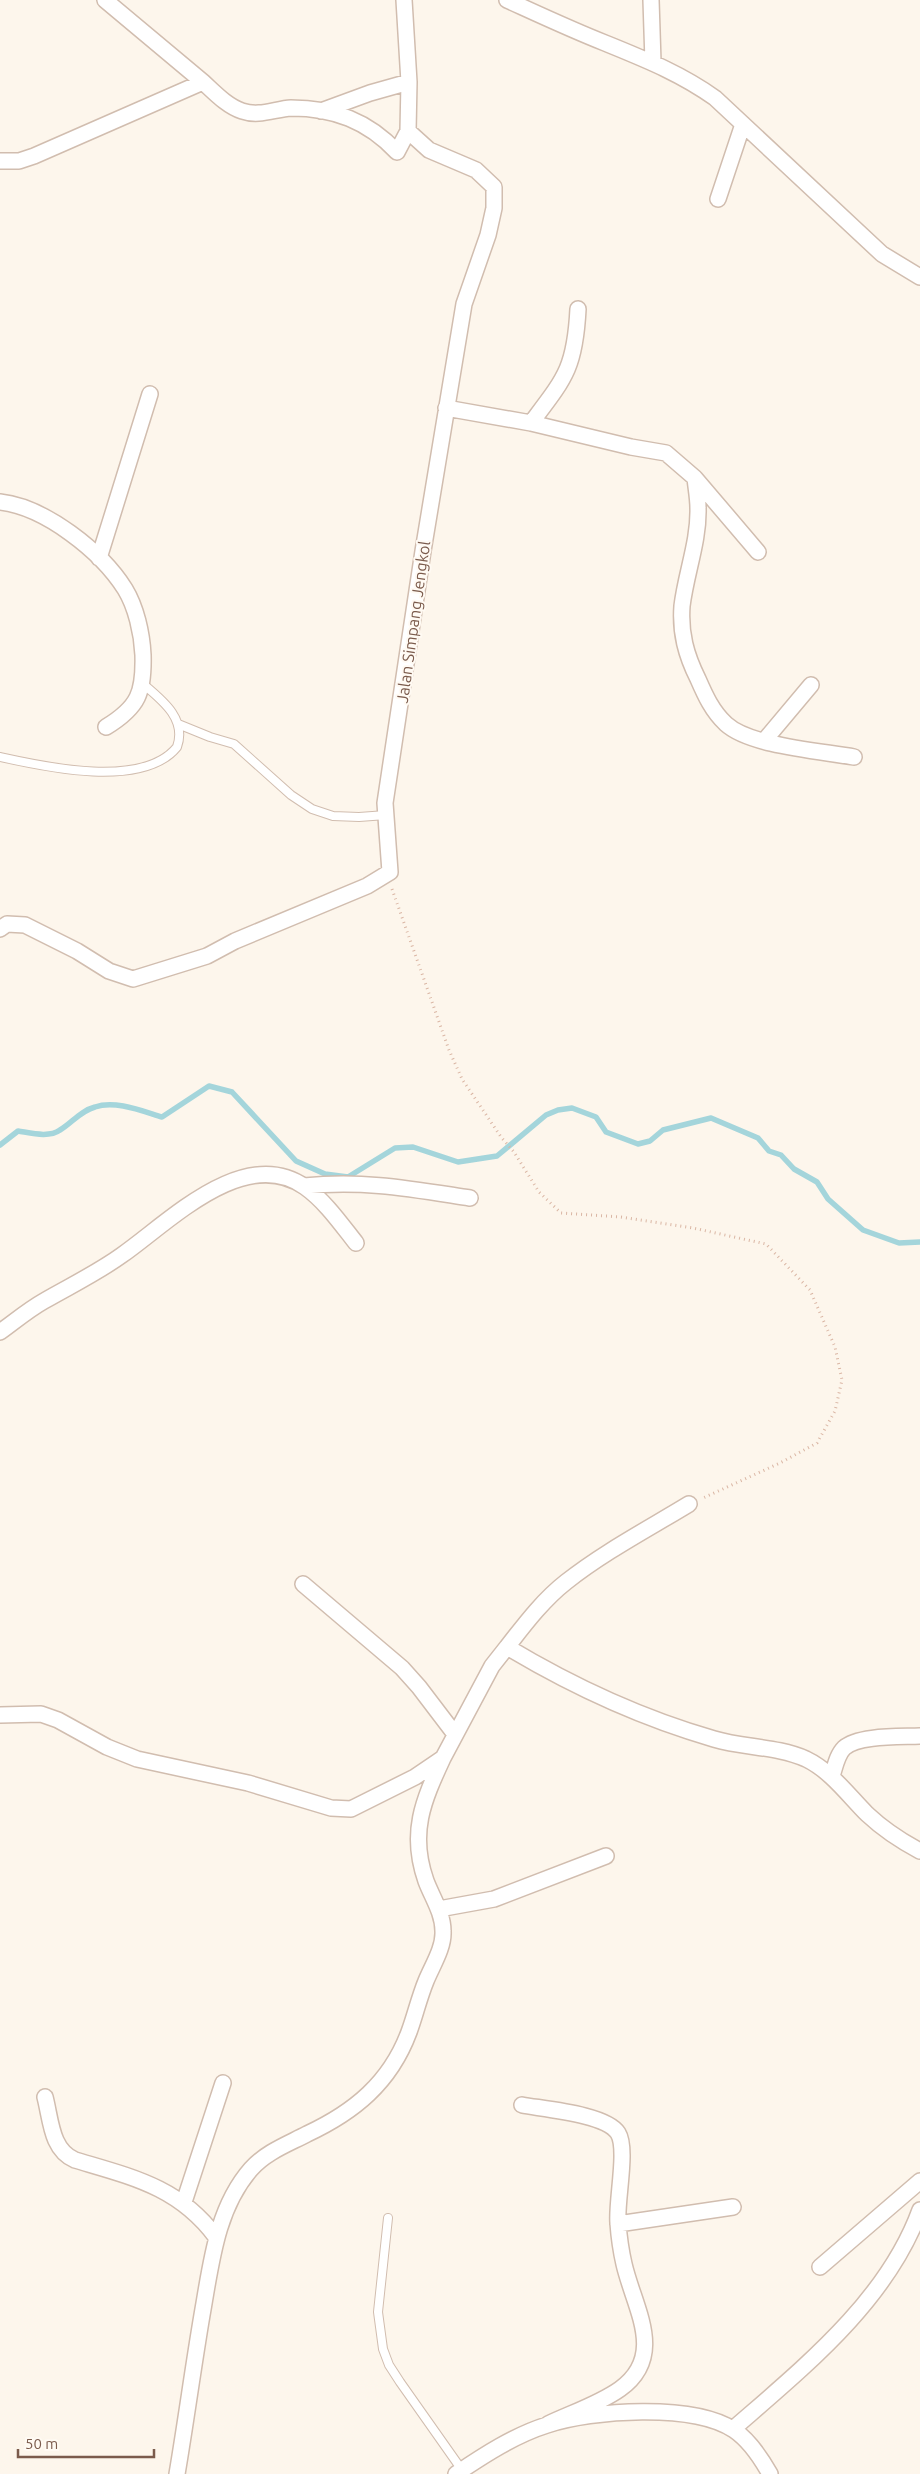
<svg xmlns="http://www.w3.org/2000/svg" width="920" height="2474" font-family="Ubuntu,sans-serif">
<style>
.lines{fill:none;stroke-linecap:round;stroke-linejoin:round}
.stream{stroke:#a4d5db;stroke-width:5.5}
.service-casing{stroke:#d1bdaf;stroke-width:10}
.minor-casing{stroke:#d1bdaf;stroke-width:18}
.path{stroke:#dab6a4;stroke-width:3;stroke-dasharray:1 4;stroke-linecap:butt}
.service{stroke:#fff;stroke-width:8}
.minor{stroke:#fff;stroke-width:15}
.labels{text-anchor:middle;stroke-width:4;stroke-linejoin:round;paint-order:stroke}
.street-label{font-size:16px;fill:#7b5b4c;stroke:#fffaf3}
</style>
<rect width="100%" height="100%" fill="#fdf6ec"/>
<g class="lines">
<path class="stream" d="M0,1145L18,1131C31,1133 49,1138 60,1130C72,1123 80,1111 95,1107C115,1100 142,1111 162,1117L209,1086L232,1092L296,1161L325,1174L348,1177L395,1148L413,1147L458,1162L497,1156L546,1115L558,1110L572,1108L596,1117L606,1132L638,1144L650,1141L663,1130L711,1118L758,1138L769,1151L781,1155L794,1169L817,1182L828,1199L863,1230L899,1243L920,1242"/>
<defs>
<path id="service" d="M178,724L210,737L234,744L291,795L312,809L333,816L359,817L386,815
M0,757C45,767 143,789 177,747C187,719 162,700 143,684
M388,2218L378,2312L383,2349L389,2365L400,2382L462,2470"/>
<path id="minor" d="M105,0L203,82
M507,0C540,15 572,30 605,43C644,59 680,73 715,98L882,254L920,277
M651,0L653,62
M321,111L370,93L409,82
M0,161H19L34,156L203,82C215,93 227,106 242,111C259,117 275,109 291,108C334,108 368,121 397,152L408,131L409,82L404,0
M718,199L743,124
M446,408L531,423L631,447L666,453L695,478C696,488 698,498 698,508C699,541 686,573 682,606C680,633 686,655 698,679C705,695 712,711 726,724C750,746 820,751 854,757
M531,423C565,378 575,368 578,309
M695,478L758,552
M0,502C45,507 101,551 125,589C136,607 142,633 143,655C144,692 139,707 106,727
M99,558L150,394
M764,741L811,685
M0,929L7,924L25,925L77,951L109,971L133,979L207,956L235,941L367,886L390,872L385,803L423,551L464,304L488,235L494,208V187L476,170L429,150L408,131
M304,1186C365,1180 411,1189 470,1198
M0,1332C14,1322 28,1310 44,1301C70,1286 97,1273 122,1255C168,1223 244,1144 305,1187C325,1201 341,1224 356,1243
M303,1584L402,1668L419,1687L454,1733
M507,1647C525,1624 543,1600 566,1582C604,1552 648,1529 689,1504
M0,1715L41,1714L58,1720L107,1747L137,1759L248,1783L331,1808L351,1809L415,1777L443,1758L492,1666L507,1647C572,1686 641,1718 714,1739C744,1748 777,1746 806,1759C831,1771 848,1795 867,1814C883,1829 901,1841 920,1851
M832,1776C835,1767 837,1755 844,1748C858,1735 901,1737 920,1736
M439,1909L494,1899L606,1856
M45,2097C51,2120 51,2150 75,2160C132,2177 179,2187 216,2237
M522,2105C543,2109 606,2114 618,2133C628,2149 616,2201 618,2223C619,2237 621,2251 624,2264C634,2308 667,2355 620,2389C599,2404 571,2413 548,2424
M184,2202L223,2083
M618,2224L733,2207
M820,2267L920,2181
M733,2429C804,2367 887,2301 920,2210
M177,2474C186,2421 193,2368 202,2315C211,2265 216,2209 251,2169C266,2152 288,2144 307,2134C354,2112 390,2083 409,2032C415,2016 419,1998 426,1981C432,1966 444,1948 443,1931C443,1913 432,1897 426,1881C409,1833 423,1801 443,1758
M456,2474C484,2455 515,2435 547,2425C592,2410 693,2403 734,2430C749,2440 761,2458 770,2474"/>
</defs>
<use href="#service" class="service-casing"/>
<use href="#minor" class="minor-casing"/>
<path class="path" d="M392,889L449,1050L462,1079L501,1137L514,1152L539,1192L561,1213L621,1217L693,1228L766,1244L810,1290L835,1347L842,1380L835,1411L817,1443L780,1463L703,1498"/>
<use href="#service" class="service"/>
<use href="#minor" class="minor"/>
</g>
<g class="labels">
<g class="street-label">
<text transform="translate(413 622) rotate(-82)" y="6">Jalan Simpang Jengkol</text>
</g>
</g>
<path d="M18 2449v8h136v-8" fill="none" stroke="#7b5b4c" stroke-width="2.5"/>
<text x="25" y="2449" font-size="15" fill="#7b5b4c" stroke="#fffaf3" stroke-width="4" paint-order="stroke">50 m</text>
</svg>
